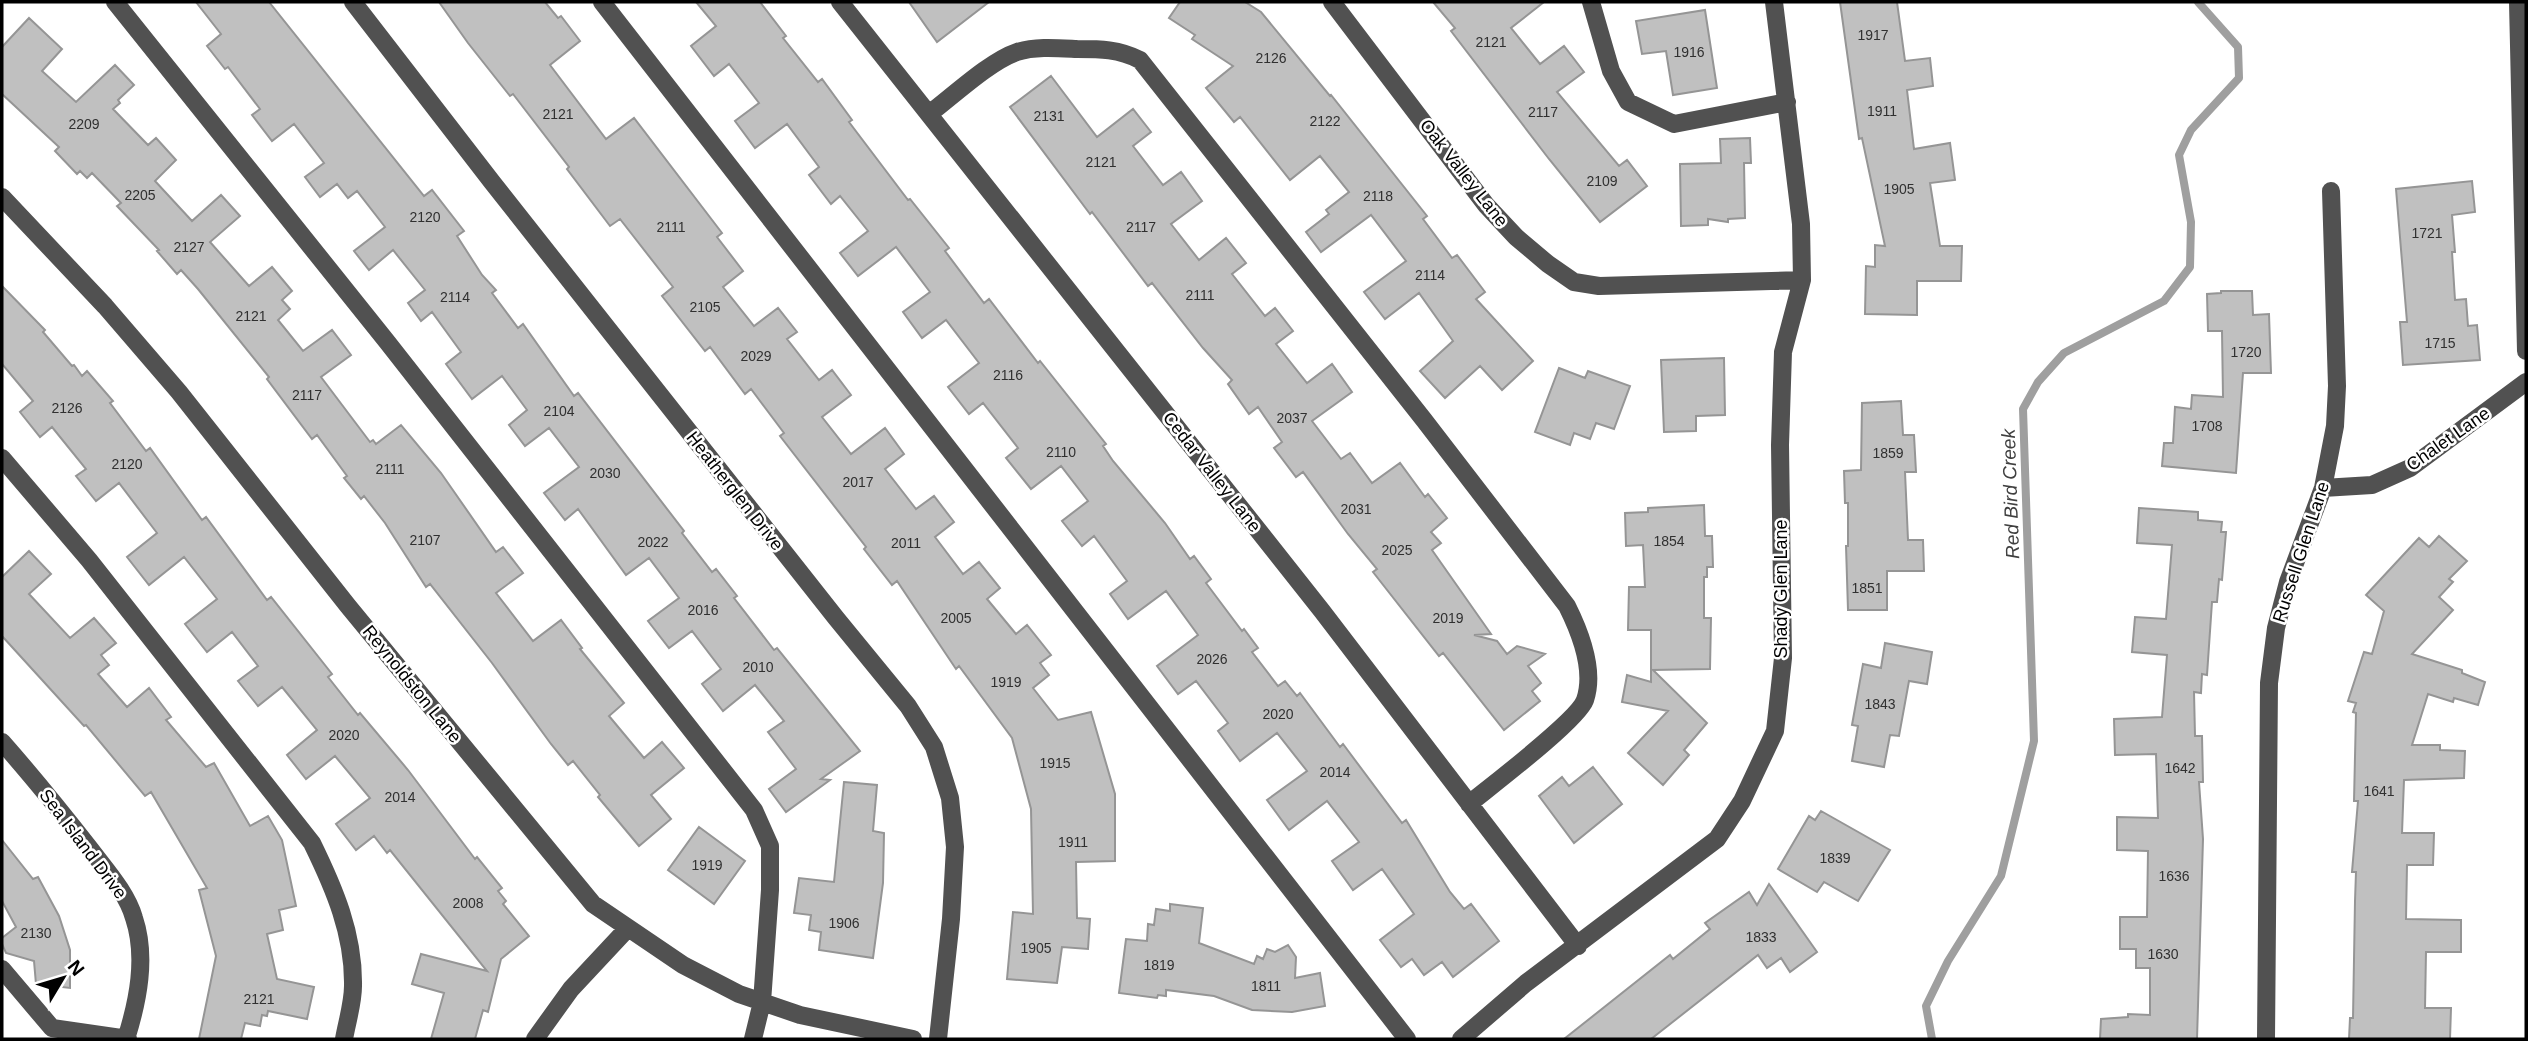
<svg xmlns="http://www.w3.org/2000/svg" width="2528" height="1041" font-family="Helvetica,sans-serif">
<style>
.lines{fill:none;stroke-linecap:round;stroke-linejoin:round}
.stream{stroke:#9f9f9f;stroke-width:8}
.building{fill:#c0c0c0;stroke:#959595;stroke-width:2}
.minor{stroke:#515151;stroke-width:18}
.labels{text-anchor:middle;stroke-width:5;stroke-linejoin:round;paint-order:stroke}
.number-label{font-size:14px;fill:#303030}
.street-label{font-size:18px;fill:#000;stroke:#fff}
.water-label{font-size:19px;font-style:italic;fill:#404040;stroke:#fff}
</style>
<rect width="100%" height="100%" fill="#fff"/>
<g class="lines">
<path class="stream" d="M1932,1039L1926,1006L1948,961L2001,876L2034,741L2023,409L2038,382L2064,353L2164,301L2190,267L2191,222L2179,155L2191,130L2239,78L2238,47L2198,2"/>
</g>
<path class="building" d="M196,2H269L424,196L432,190L464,231L457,236L482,275L496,290L492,293L518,328L523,324L574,396L578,393L684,531L682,533L712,572L716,569L737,596L734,598L774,650L777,648L860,751L821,779L830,780L786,812L769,789L796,769L768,732L784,721L755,685L723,711L702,684L721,669L692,631L669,648L648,621L679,598L649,558L626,575L578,509L565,520L544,493L579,467L549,428L525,446L509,425L527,410L502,376L472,399L446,364L461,352L432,312L421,321L408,303L425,290L393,250L369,270L354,251L385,227L357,191L348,198L337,184L320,197L305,177L324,163L294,124L272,141L252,115L260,109L228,67L225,69L207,46L221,34Z
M439,2H545L558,18L561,16L580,41L550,65L606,139L634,118L722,233L717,237L743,271L723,287L754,326L778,308L797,332L787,339L819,380L832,370L851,395L822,417L851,454L885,428L904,454L885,469L916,509L934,496L954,522L935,537L963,574L979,562L1000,588L987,599L1016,634L1027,625L1051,655L1040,663L1049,675L1033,688L1058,720L1091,712L1115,794V861L1076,862L1077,918L1090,919L1088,949L1062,947L1057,983L1007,979L1013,912L1033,914L1031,809L1012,738L959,666L956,669L897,581L892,585L864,549L866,547L780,436L784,433L751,389L745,394L710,347L705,351L662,296L673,287L620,219L610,226L567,169L569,167L513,94L510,96L468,43Z
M696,2H760L786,36L783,38L818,82L822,79L852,120L849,122L908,200L910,199L949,248L945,251L984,303L989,299L1038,363L1040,361L1106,444L1103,446L1113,461L1165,523L1190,559L1194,556L1211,579L1206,583L1242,631L1244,629L1258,648L1252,652L1278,686L1285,681L1297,696L1300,693L1340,747L1343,744L1402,823L1406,820L1450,892L1464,909L1471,904L1499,941L1453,977L1442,962L1424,975L1412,959L1401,967L1380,940L1414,914L1382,869L1353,890L1332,861L1359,842L1327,801L1289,830L1267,800L1307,771L1277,733L1240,761L1218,731L1228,723L1196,681L1178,694L1157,666L1198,635L1166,591L1128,619L1110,594L1127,581L1094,536L1082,546L1062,521L1088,501L1061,466L1031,489L1006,458L1018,448L983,403L969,414L948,387L979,363L946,320L922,338L903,312L930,292L896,247L858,276L840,253L868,231L840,196L831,204L809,175L819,167L787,124L755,148L735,121L759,103L729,64L714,76L691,46L716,26Z
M909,2H989L937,42Z
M1180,2H1245L1261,12L1330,96L1331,95L1427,216L1423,219L1452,258L1457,255L1485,292L1476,299L1533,361L1502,390L1480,366L1445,398L1420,371L1453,341L1419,293L1385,319L1364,292L1406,261L1371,215L1321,252L1306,232L1329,214L1326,210L1349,192L1320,156L1290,180L1240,117L1234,122L1206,88L1233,66L1192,39L1195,35L1169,18Z
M1433,2H1544L1511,28L1540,64L1564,46L1584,72L1557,92L1619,166L1627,160L1647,186L1600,222L1549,159L1451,31L1455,28Z
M1840,2H1897L1905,61L1930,58L1933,86L1907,90L1914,149L1950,143L1955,180L1930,183L1940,246H1962L1961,281H1917V315L1865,314L1866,266L1875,267V245L1885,246L1862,138L1859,139Z
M1705,10L1717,88L1673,95L1666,51L1642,54L1636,21Z
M29,18L62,49L42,71L76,102L115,65L134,85L118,100L120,103L113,109L148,145L156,138L176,160L155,181L192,221L221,195L240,216L210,242L249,286L272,267L292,291L282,300L290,309L278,320L303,351L332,330L351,355L321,377L370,442L373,440L376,444L401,425L441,473L496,552L503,547L523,573L496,593L533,641L561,620L582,648L580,649L624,703L609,716L644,758L662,742L684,768L651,795L671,819L639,846L598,797L600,795L573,761L568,765L551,744L492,663L430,584L426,587L385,523L364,496L361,499L344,478L347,476L317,435L312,439L267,379L269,377L198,289L181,270L177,274L157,251L159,250L117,206L121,203L92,173L87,178L80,171L77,174L55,151L59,147L2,94V47Z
M1051,76L1097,137L1133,109L1151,132L1133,146L1163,185L1181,172L1202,201L1171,224L1199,260L1226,238L1246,263L1232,274L1265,316L1275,308L1293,331L1276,344L1307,383L1332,364L1352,392L1312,421L1341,459L1350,453L1372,483L1400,463L1425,497L1428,494L1447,518L1431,532L1441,543L1432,550L1491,634L1474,635L1497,641L1507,654L1517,646L1545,654L1528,666L1541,683L1532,691L1540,701L1504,730L1443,653L1439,656L1373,572L1377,569L1348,534L1303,472L1296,477L1274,448L1282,442L1258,407L1249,414L1228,384L1232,380L1203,348L1152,283L1148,286L1092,212L1090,214L1010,107Z
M1750,138L1751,163H1744L1745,218L1728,219V222L1708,219V225L1681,226L1680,164L1721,163L1720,139Z
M2472,181L2475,212L2452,215L2455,252H2452L2455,300L2466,299L2468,326L2477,325L2480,360L2403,365L2400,322H2407L2396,189Z
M2,286L45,330L43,332L72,366L74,365L82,376L87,371L113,401L110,403L146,451L150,448L202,520L206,517L267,600L271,597L332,674L328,677L358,715L360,713L408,770L475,859L477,857L502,888L498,891L506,901L503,904L529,936L501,959L488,1012L483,1010L475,1039H431L444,993L412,984L421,954L487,971L390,850L387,853L374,836L356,850L336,824L370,798L335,756L306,779L287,755L317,730L282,687L258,706L238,681L258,666L232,632L207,652L185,624L217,599L184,557L149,585L127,557L157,533L119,483L96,501L76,476L86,469L52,427L40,437L20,412L33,401L2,364Z
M2221,291H2252L2253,315L2269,314L2271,373H2243L2236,473L2162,466L2164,443H2173L2175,407L2191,409L2192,395L2223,397L2222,331H2208L2207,294L2221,293Z
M1724,358L1725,415L1696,416V431L1664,432L1661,360Z
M1559,368L1585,378L1588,371L1630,386L1614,429L1596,423L1590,439L1574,433L1570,445L1535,432Z
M1901,401L1903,435H1914L1916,472H1905L1908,540H1923L1924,571H1887V610H1848L1846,546H1848V503H1845L1844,471L1861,470L1862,403Z
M1704,505L1705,536H1712L1713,567H1707V577H1704V618H1711L1710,669L1653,670L1707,723L1684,750L1689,755L1663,785L1628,753L1668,711L1622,702L1627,675L1651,682V630H1628L1629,587H1645L1643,545L1626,546L1625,513L1648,512V508Z
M2139,508L2198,512V520L2222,522L2221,532H2226L2222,580L2219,579L2217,602H2212L2207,675L2202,674L2201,693L2194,692L2195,736H2202L2203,782H2199L2203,839L2197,1039H2100L2101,1019L2128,1017V1014L2150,1015V968H2136V949H2120V917H2147L2148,851L2117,850V817L2158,818L2156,754L2115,755L2114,719L2162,717L2167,655L2132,652L2135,617L2166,619L2172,545L2137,543Z
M2439,536L2467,561L2449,579L2453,582L2439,597L2453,610L2412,654L2462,670V673L2485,682L2478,705L2454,698L2453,702L2428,694L2412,745H2440V750L2465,751L2464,778L2404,780L2402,833H2434L2433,865H2407L2406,919L2461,920V952H2426L2425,1008H2451L2450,1039H2349L2350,1018H2353L2355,901L2356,872H2352L2358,801H2354L2356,713L2353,712L2356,703L2348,701L2364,652L2372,654L2384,611L2366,595L2419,538L2429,547Z
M29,551L51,574L29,594L70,638L94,618L116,643L101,655L109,665L98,674L127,707L149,688L171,717L166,720L206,767L214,763L250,826L268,816L282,840L296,906L279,910L283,930L267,934L277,979L314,987L307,1019L268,1011L267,1016L262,1015L260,1026L245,1023L241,1039H199L216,956L199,890L207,888L151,792L145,796L86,725L84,726L2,636V577Z
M1885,643L1932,652L1927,684L1909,681L1899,736L1890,735L1884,767L1852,761L1858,726L1852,725L1863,664L1881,668Z
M1593,767L1622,804L1574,843L1539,796L1562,777L1569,786Z
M844,782L877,785L873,831L884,833L883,883L873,958L819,950L821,932L809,930L811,915L794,913L799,878L834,882Z
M1821,811L1890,850L1858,901L1824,882L1817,892L1778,869L1809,816L1815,820Z
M699,827L745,861L714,904L668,870Z
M2,840L33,879L38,877L59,916L70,950V988L36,984L34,961L6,953L2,944V938L16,927L2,901Z
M1769,884L1817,952L1790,972L1781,958L1767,968L1758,955L1651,1039H1564L1670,955L1673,959L1710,929L1705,923L1749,892L1757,905Z
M1170,904L1203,908L1199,943L1254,964L1257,956L1263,959L1267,949L1275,952L1288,945L1296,957L1295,978L1320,973L1325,1006L1292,1012L1252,1010L1214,996L1166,990V996L1158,995L1157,998L1119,993L1126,939L1147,941L1148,924L1154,925L1156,909L1170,911Z"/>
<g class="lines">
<path class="minor" d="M115,2L388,343L754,810L770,846V890L762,1002L753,1039
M353,2L492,182L836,618L908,706L934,747L950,798L955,847L951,919L938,1039
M602,2L1407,1039
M840,2L1322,611L1578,946
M1332,2L1486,205L1516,237L1548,264L1574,282L1599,286L1802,280
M1591,2L1611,71L1628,102L1674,124L1787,102
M2518,2L2526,351
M929,114C953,96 990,61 1017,52C1035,46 1058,48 1077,49C1100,49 1119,49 1140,60L1424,420L1567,606C1580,632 1595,671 1585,700C1578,720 1491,786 1469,804
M2,197L105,306L179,392L348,606L593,904L683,965L739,994L800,1015L913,1039
M2,458L89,560L312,843C334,888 354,934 353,986C353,1003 347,1022 344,1039
M2323,488L2372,485L2410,468L2526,382
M2,742C33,777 62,813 91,850C106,870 127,893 134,918C147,957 138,1001 126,1039
M2,969L52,1028L128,1039
M535,1039L571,989L628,928
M1461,1039L1526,983L1717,839L1742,801L1775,731L1783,658L1780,445L1783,352L1802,280L1801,224L1774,2
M2266,1039L2269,683L2276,628L2288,582L2323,488L2335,426L2337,386L2331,191"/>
</g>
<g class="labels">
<g class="number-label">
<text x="1873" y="40">1917</text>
<text x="1491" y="47">2121</text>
<text x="1689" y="57">1916</text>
<text x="1271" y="63">2126</text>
<text x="1882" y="116">1911</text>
<text x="1543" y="117">2117</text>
<text x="558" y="119">2121</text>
<text x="1049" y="121">2131</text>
<text x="1325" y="126">2122</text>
<text x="84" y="129">2209</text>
<text x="1101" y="167">2121</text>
<text x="1602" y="186">2109</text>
<text x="1899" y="194">1905</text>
<text x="140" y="200">2205</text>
<text x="1378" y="201">2118</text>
<text x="425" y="222">2120</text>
<text x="671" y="232">2111</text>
<text x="1141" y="232">2117</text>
<text x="2427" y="238">1721</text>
<text x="189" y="252">2127</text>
<text x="1430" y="280">2114</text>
<text x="1200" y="300">2111</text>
<text x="455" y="302">2114</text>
<text x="705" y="312">2105</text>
<text x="251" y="321">2121</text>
<text x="2440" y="348">1715</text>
<text x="2246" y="357">1720</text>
<text x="756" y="361">2029</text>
<text x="1008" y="380">2116</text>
<text x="307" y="400">2117</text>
<text x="67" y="413">2126</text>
<text x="559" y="416">2104</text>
<text x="1292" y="423">2037</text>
<text x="2207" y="431">1708</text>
<text x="1061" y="457">2110</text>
<text x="1888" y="458">1859</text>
<text x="127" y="469">2120</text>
<text x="390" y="474">2111</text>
<text x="605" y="478">2030</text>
<text x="858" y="487">2017</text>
<text x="1356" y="514">2031</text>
<text x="425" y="545">2107</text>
<text x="1669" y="546">1854</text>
<text x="653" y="547">2022</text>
<text x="906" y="548">2011</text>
<text x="1397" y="555">2025</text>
<text x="1867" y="593">1851</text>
<text x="703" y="615">2016</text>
<text x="956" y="623">2005</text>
<text x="1448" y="623">2019</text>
<text x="1212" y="664">2026</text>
<text x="758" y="672">2010</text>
<text x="1006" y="687">1919</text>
<text x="1880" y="709">1843</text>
<text x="1278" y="719">2020</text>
<text x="344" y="740">2020</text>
<text x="1055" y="768">1915</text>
<text x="2180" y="773">1642</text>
<text x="1335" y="777">2014</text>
<text x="2379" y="796">1641</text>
<text x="400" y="802">2014</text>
<text x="1073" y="847">1911</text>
<text x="1835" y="863">1839</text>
<text x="707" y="870">1919</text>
<text x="2174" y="881">1636</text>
<text x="468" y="908">2008</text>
<text x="844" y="928">1906</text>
<text x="36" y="938">2130</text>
<text x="1761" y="942">1833</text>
<text x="1036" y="953">1905</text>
<text x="2163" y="959">1630</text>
<text x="1159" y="970">1819</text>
<text x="1266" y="991">1811</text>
<text x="259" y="1004">2121</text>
</g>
<g class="street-label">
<text transform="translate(1464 173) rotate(52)" y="6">Oak Valley Lane</text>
<text transform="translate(2448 439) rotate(-35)" y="6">Chalet Lane</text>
<text transform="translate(1212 472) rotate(52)" y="6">Cedar Valley Lane</text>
<text transform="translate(735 491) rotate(52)" y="6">Heatherglen Drive</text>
<text transform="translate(2301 552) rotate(-72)" y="6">Russell Glen Lane</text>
<text transform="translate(1781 589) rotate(-90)" y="6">Shady Glen Lane</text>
<text transform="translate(412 684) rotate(51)" y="6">Reynoldston Lane</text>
<text transform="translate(83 844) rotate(53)" y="6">Sea Island Drive</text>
</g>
<g class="water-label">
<text transform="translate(2010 494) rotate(-92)" y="7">Red Bird Creek</text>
</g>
</g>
<rect width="2528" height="1041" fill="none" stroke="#000000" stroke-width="7"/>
<g transform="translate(63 978) rotate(52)" stroke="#ffffff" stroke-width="5" paint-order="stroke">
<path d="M0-5L12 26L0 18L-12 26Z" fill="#000000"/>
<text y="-10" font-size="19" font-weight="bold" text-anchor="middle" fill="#000000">N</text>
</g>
</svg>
